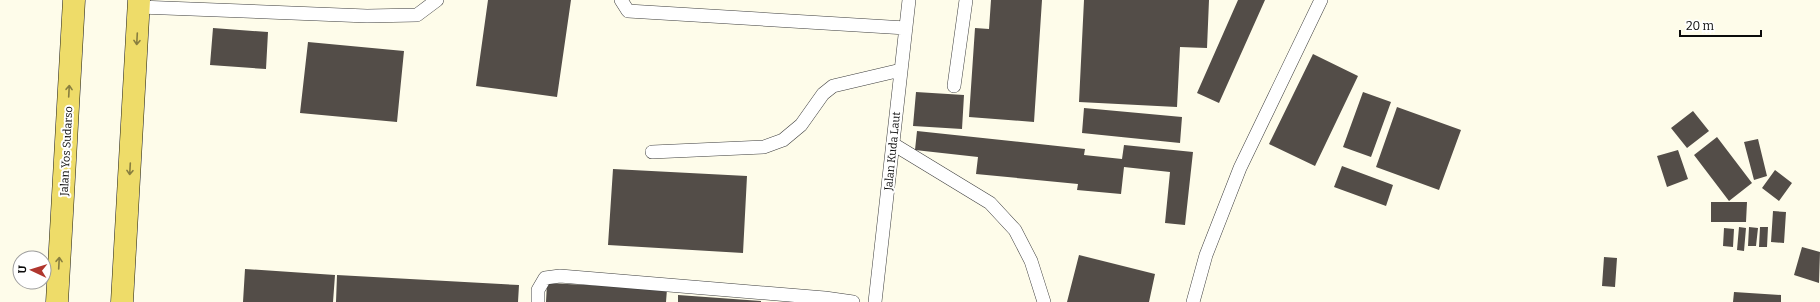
<svg xmlns="http://www.w3.org/2000/svg" width="1820" height="302" font-family="Bitter,serif">
<style>
.building{fill:#534d48}
.lines{fill:none;stroke-linecap:round;stroke-linejoin:round}
.service-casing{stroke:#3e3e3e;stroke-width:14}
.primary-casing{stroke:#1c1c1c;stroke-width:23}
.service{stroke:#fff;stroke-width:13}
.primary{stroke:#eedc69;stroke-width:22}
.oneway{stroke:#887e3f}
.labels{text-anchor:middle;stroke-width:4;stroke-linejoin:round;paint-order:stroke}
.street-label{font-size:11px;fill:#0b0b0b;stroke:#fff}
</style>
<rect width="100%" height="100%" fill="#fefcea"/>
<path class="building" d="M488,0H571L557,97L476,86Z
M991,0H1042L1034,122L969,117L975,28L989,29Z
M1084,0H1209L1207,48L1180,47L1177,107L1079,102Z
M1238,0H1265L1219,103L1197,93Z
M213,28L268,32L266,69L210,65Z
M308,42L404,51L397,122L300,113Z
M1313,54L1358,76L1315,166L1269,144Z
M916,92L964,95L962,129L913,126Z
M1363,92L1391,102L1371,157L1343,147Z
M1397,107L1461,130L1439,190L1376,167Z
M1084,108L1182,117L1180,143L1082,133Z
M1693,111L1709,131L1687,148L1671,128Z
M917,131L1085,149L1084,155L1122,159L1124,145L1193,152L1185,225L1165,223L1170,172L1124,167L1121,194L1077,190L1078,184L976,174L978,157L915,150Z
M1717,137L1752,183L1729,201L1694,155Z
M1758,139L1767,176L1754,180L1744,142Z
M1678,150L1688,179L1667,187L1657,156Z
M1342,166L1393,185L1386,206L1334,187Z
M613,169L747,176L743,253L608,245Z
M1775,170L1792,183L1779,201L1762,188Z
M1711,202H1747L1746,222H1711Z
M1773,211L1786,212L1784,243L1771,242Z
M1739,227L1746,228L1744,251L1737,250Z
M1749,227L1758,228L1756,246H1748Z
M1760,227H1768L1767,247H1759Z
M1724,228L1734,229L1733,247L1723,246Z
M1802,247L1820,252L1819,283L1794,275Z
M1079,255L1155,274L1149,302H1067Z
M1604,257L1617,258L1615,287L1602,286Z
M245,269L335,275L333,302H243Z
M337,275L519,285L518,302H336Z
M547,283L667,289L666,302H546Z
M1734,292L1781,295V302H1733Z
M678,295L761,301V302H678Z"/>
<g class="lines">
<defs>
<path id="service" d="M621,0L628,11L906,28
M139,7L367,16L417,15L437,0
M954,86L966,0
M893,144L990,203L1015,230L1031,261L1044,302
M652,152L764,147L783,140L801,125L823,94L833,86L901,70
M538,302V290L545,278L560,276L825,298L853,302
M875,302L909,0
M1193,302L1206,255L1240,168L1321,0"/>
<path id="primary" d="M57,302L74,0
M122,302L139,0"/>
</defs>
<use href="#service" class="service-casing"/>
<use href="#primary" class="primary-casing"/>
<use href="#service" class="service"/>
<use href="#primary" class="primary"/>
</g>
<defs><path id="oneway-shaft" d="M-6 0H5M1.5-3L5.5 0L1.5 3" fill="none" stroke-width="1.6" stroke-linecap="round" stroke-linejoin="round"/></defs>
<g class="oneway">
<use href="#oneway-shaft" transform="translate(137 39) rotate(93)"/>
<use href="#oneway-shaft" transform="translate(69 91) rotate(-87)"/>
<use href="#oneway-shaft" transform="translate(130 169) rotate(93)"/>
<use href="#oneway-shaft" transform="translate(59 263) rotate(-87)"/>
</g>
<g class="labels">
<g class="street-label">
<text transform="translate(66 151) rotate(-87)" y="4">Jalan Yos Sudarso</text>
<text transform="translate(892 151) rotate(-84)" y="4">Jalan Kuda Laut</text>
</g>
</g>
<g transform="translate(32 270) rotate(274)"><circle r="19" fill="#ffffff" stroke="#9d9d9d"/>
<path d="M0-3L7 15L0 10L-7 15Z" fill="#b0362e"/>
<text y="-6" font-size="11" font-weight="bold" text-anchor="middle" fill="#0b0b0b">U</text>
</g>
<path d="M1680 30v6h81v-6" fill="none" stroke="#0b0b0b" stroke-width="2"/>
<text x="1686" y="30" font-size="12" fill="#0b0b0b" stroke="#ffffff" stroke-width="3" paint-order="stroke">20 m</text>
</svg>
